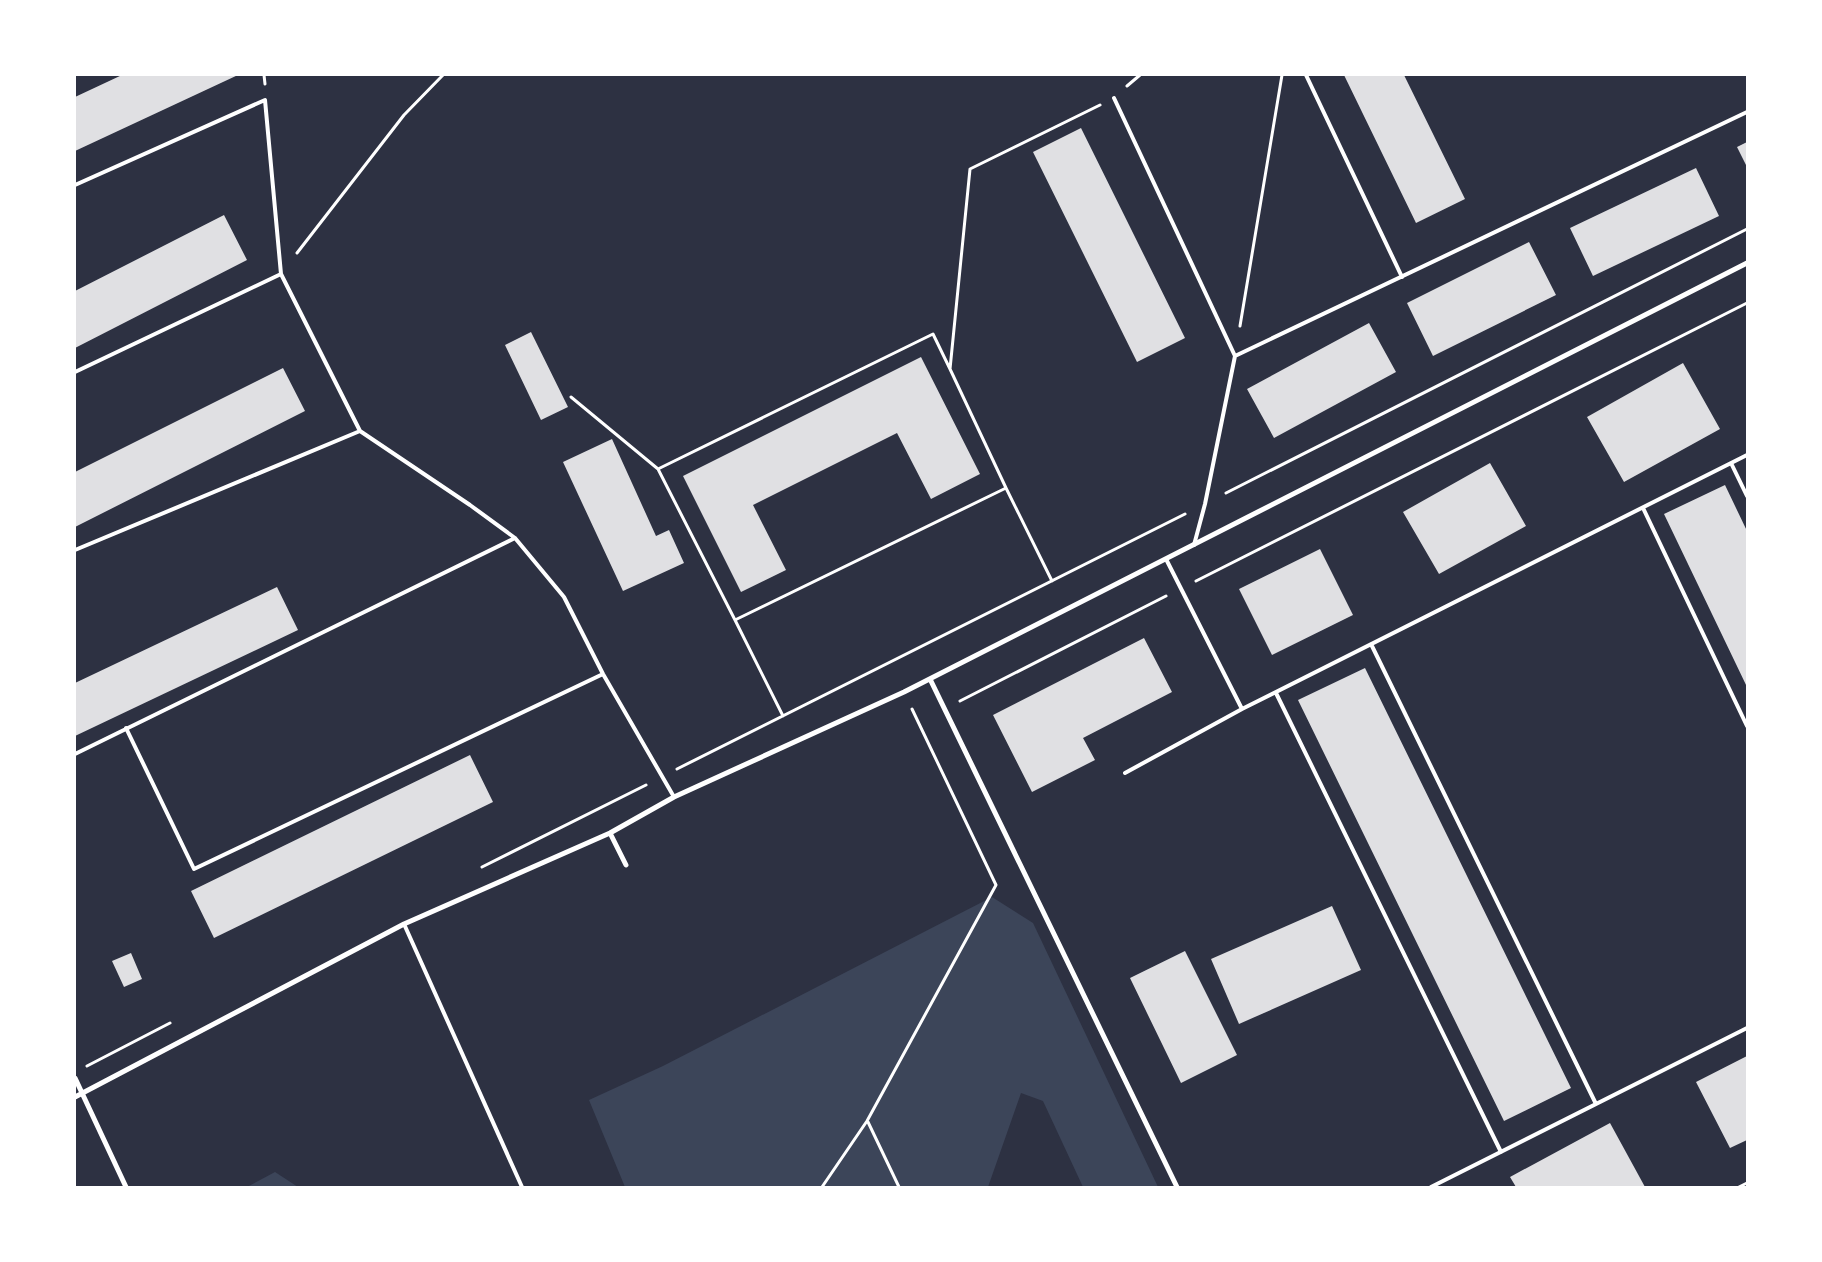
<svg xmlns="http://www.w3.org/2000/svg" width="1822" height="1262" font-family="Montserrat,sans-serif">
<style>
.green{fill:#3c4559}
.building{fill:#e0e0e3}
.lines{fill:none;stroke-linecap:round;stroke-linejoin:round}
.path{stroke:#fff;stroke-width:3}
.service{stroke:#fff;stroke-width:4}
.minor{stroke:#fff;stroke-width:5}
</style>
<rect width="100%" height="100%" fill="#2d3142"/>
<path class="green" d="M992,897L1033,923L1158,1187H1083L1043,1101L1021,1093L988,1187H625L589,1100L663,1066Z
M275,1172L298,1187H247Z"/>
<path class="building" d="M122,75H238L75,151V97Z
M1344,75H1404L1465,199L1416,223Z
M1081,128L1185,338L1137,362L1033,152Z
M1747,142V167L1737,147Z
M1696,168L1719,216L1593,276L1570,228Z
M224,215L247,260L75,348V291Z
M1529,242L1556,295L1433,356L1407,303Z
M1369,323L1396,372L1274,438L1247,389Z
M531,332L568,407L541,420L505,345Z
M921,357L980,474L931,499L897,433L753,505L786,570L741,592L683,476Z
M1683,363L1720,429L1624,482L1587,417Z
M283,368L305,411L75,527V472Z
M612,439L656,536L669,530L684,563L623,591L563,462Z
M1490,463L1526,526L1439,574L1403,512Z
M1725,485L1747,531V687L1664,514Z
M1320,549L1353,615L1272,655L1239,589Z
M277,587L298,630L75,736V683Z
M1144,638L1172,692L1083,738L1095,760L1032,792L993,715Z
M1365,668L1571,1088L1504,1121L1298,700Z
M470,755L493,802L214,938L191,891Z
M1332,906L1361,970L1239,1024L1211,959Z
M1185,951L1237,1055L1181,1083L1130,978Z
M131,953L142,979L124,987L112,961Z
M1747,1056V1140L1730,1148L1696,1082Z
M1610,1123L1645,1187H1516L1510,1177Z"/>
<g class="lines">
<path class="path" d="M264,75L265,84
M1127,86L1140,75
M297,253L404,115L443,75
M1240,326L1282,75
M950,369L933,334L658,469L735,620L1006,488L950,369L970,169L1100,105
M571,397L658,469
M1006,488L1052,581
M1226,493L1747,229
M1196,581L1747,303
M735,620L783,716
M960,701L1166,596
M677,769L1185,514
M482,867L646,785
M87,1066L170,1023
M868,1122L899,1187
M822,1187L867,1121L996,885L912,709
M1739,1187L1747,1183"/>
<path class="service" d="M1306,75L1402,277
M1114,98L1235,356L1205,504L1194,545
M75,185L265,100L281,274L360,431L470,505L515,538L564,597L603,674L674,797
M1235,356L1747,112
M75,372L281,274
M1731,463L1747,496
M1643,508L1747,726
M75,550L360,431
M1371,644L1596,1104
M1276,693L1501,1152
M1242,709L1747,455
M126,728L194,869L603,674
M75,754L515,538
M1125,773L1242,709L1166,559
M404,924L522,1187
M1431,1187L1747,1028"/>
<path class="minor" d="M930,679L1177,1187
M610,833L626,865
M75,1078L126,1187
M75,1097L404,924L610,833L674,797L904,692L1747,263"/>
</g>
<rect width="1822" height="1262" fill="none" stroke="#ffffff" stroke-width="152"/>
</svg>
